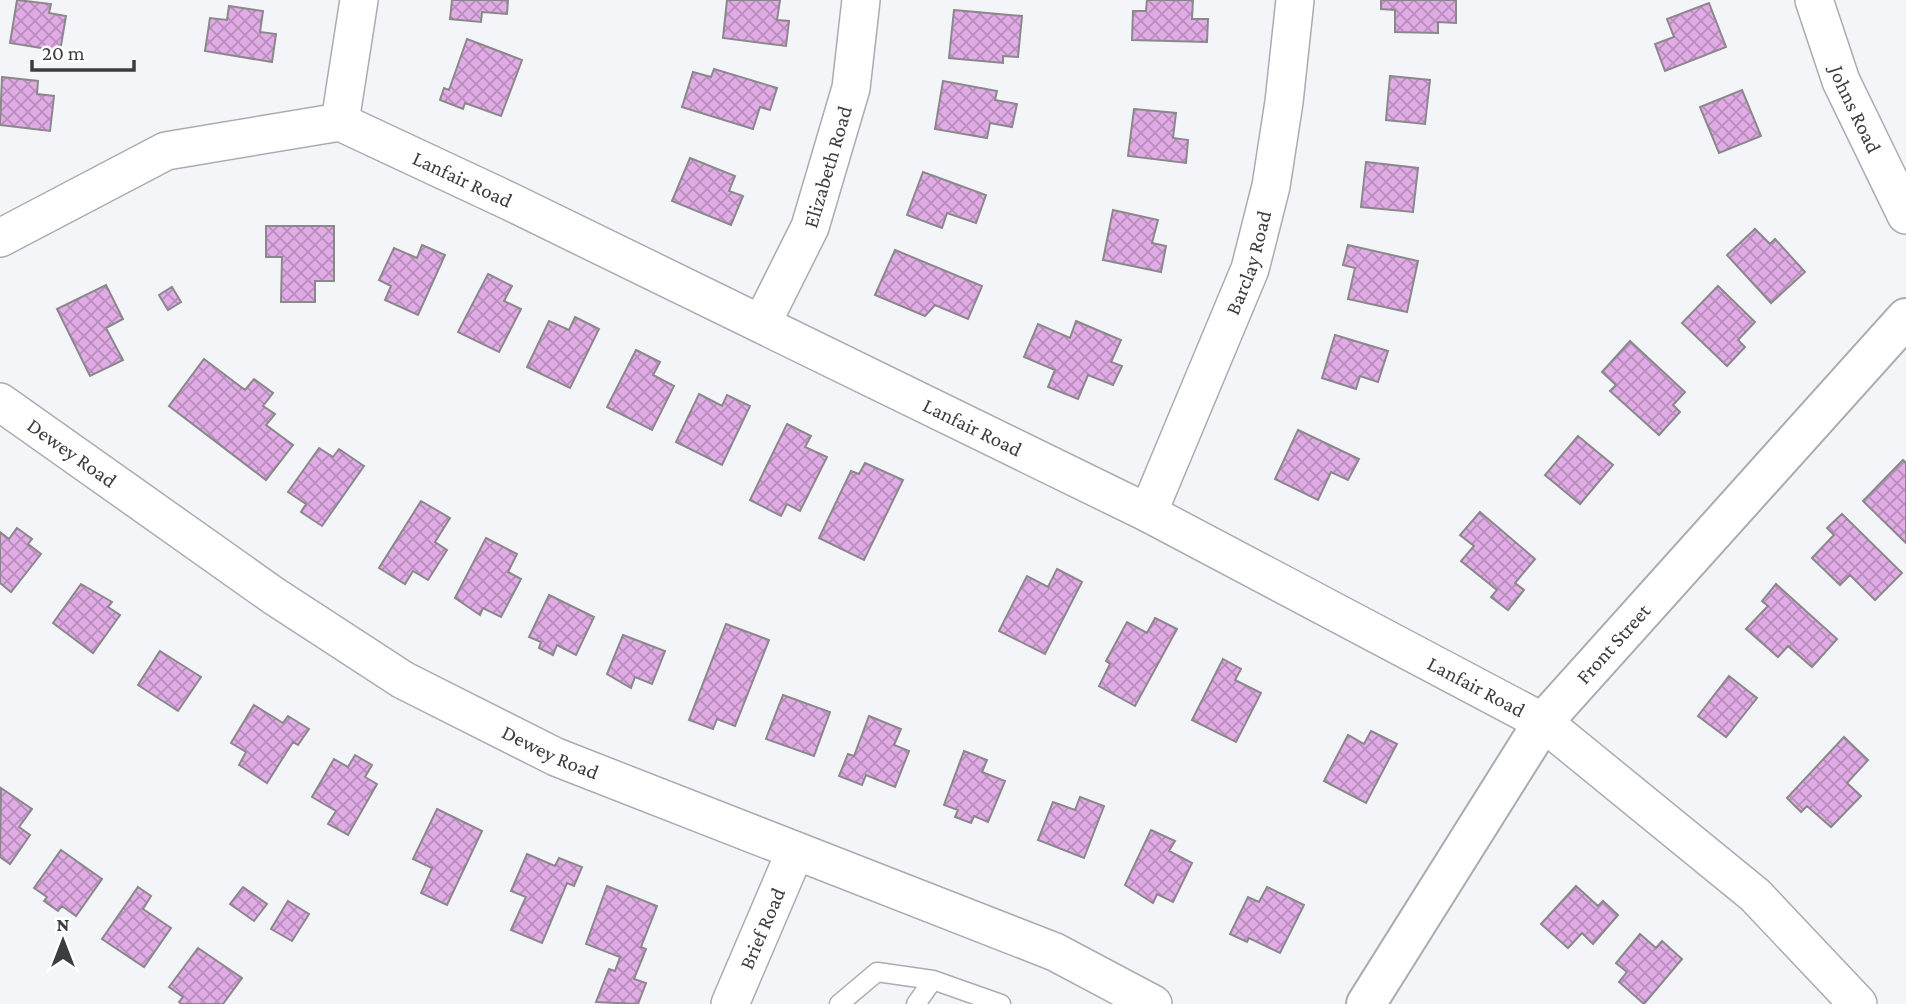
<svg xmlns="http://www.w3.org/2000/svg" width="1906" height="1004" font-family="'Crimson Pro',serif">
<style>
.building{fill:url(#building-cross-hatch);stroke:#8b888b;stroke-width:2}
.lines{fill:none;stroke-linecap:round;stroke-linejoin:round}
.lane-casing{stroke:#abacb0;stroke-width:21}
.street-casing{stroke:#abacb0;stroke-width:40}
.secondary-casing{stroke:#abacb0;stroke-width:42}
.lane{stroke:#fff;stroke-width:18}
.street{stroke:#fff;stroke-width:37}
.secondary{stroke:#fff;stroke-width:38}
.labels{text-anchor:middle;stroke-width:6;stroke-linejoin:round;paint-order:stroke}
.street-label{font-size:21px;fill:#3c3d3e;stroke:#fff}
</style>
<defs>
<pattern id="building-cross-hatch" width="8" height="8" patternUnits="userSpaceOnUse" patternTransform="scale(1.75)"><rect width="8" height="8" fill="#e1ace6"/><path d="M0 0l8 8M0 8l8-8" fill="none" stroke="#b88dbc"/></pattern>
</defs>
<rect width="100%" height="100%" fill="#f4f5f9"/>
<path class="building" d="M17,0L51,4L49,13L66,16L60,51L10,43Z
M452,0H508L507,14L482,12L481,22L450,19Z
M727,0H780L777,20L789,21L786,46L723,38Z
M1147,0H1193L1192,19H1208L1207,42L1132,40L1133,11H1146Z
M1381,0H1456V23L1438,22V33L1395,32V10L1381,9Z
M1709,3L1726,47L1665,71L1655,44L1674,37L1667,19Z
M229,6L263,11L260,32L276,34L272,62L205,51L210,18L227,20Z
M954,10L1022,16L1018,57L1003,56V63L949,58Z
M467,39L522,60L501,116L465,103L463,109L440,100L444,88L449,90Z
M714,69L777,88L770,110L760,107L753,129L682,107L693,72L711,77Z
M1390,76L1430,80L1425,124L1386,120Z
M2,77L38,81L37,94L54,96L50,131L0,125Z
M943,81L997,91L995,100L1017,104L1012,127L990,123L987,138L935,129Z
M1742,90L1761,136L1719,153L1700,107Z
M1134,109L1176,113L1173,138L1188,140L1186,163L1128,156Z
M690,158L735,176L729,191L743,196L731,225L672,201Z
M1366,162L1418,168L1413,212L1361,207Z
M923,172L986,195L976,223L947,213L942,228L907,215Z
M1113,210L1158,220L1152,243L1166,246L1161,272L1103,260Z
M266,226H334V281H315V302H281L282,257H266Z
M1755,229L1770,244L1775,239L1805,272L1771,303L1727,255Z
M422,245L445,255L418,315L385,300L391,286L379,280L394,248L417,258Z
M1348,245L1418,261L1407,312L1348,299L1355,268L1343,265Z
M895,250L982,286L968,319L935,305L925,316L875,295Z
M488,274L512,286L504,301L521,309L499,352L458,332Z
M106,285L123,319L106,328L123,360L90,376L57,309Z
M1718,286L1755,322L1738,340L1745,347L1727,366L1682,323Z
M172,287L181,302L168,310L159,295Z
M575,317L599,329L570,388L527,367L549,321L569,330Z
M1076,321L1121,340L1111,362L1122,366L1113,385L1088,375L1078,399L1048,387L1055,370L1024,357L1038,324L1070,338Z
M1335,335L1388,351L1378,382L1360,376L1356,389L1322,378Z
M1630,341L1685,392L1673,405L1680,412L1659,435L1610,391L1616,385L1602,372Z
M636,350L660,362L653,375L674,386L652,430L607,407Z
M204,359L245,390L254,379L273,393L263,406L275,414L266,425L293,445L266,480L169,406Z
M699,394L722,406L727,395L750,406L722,465L676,442Z
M787,424L811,436L805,447L827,457L800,511L787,504L781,516L750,500Z
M1298,430L1359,459L1348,480L1331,472L1318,500L1275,479Z
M1578,436L1613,465L1580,504L1545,475Z
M319,448L333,457L339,449L364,466L322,526L301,512L306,504L288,492Z
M1903,460L1906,463V543L1863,501Z
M865,463L903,480L864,560L819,538L851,471L859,474Z
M421,501L450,518L435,542L447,550L428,580L413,571L405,584L379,568Z
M1480,512L1535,559L1515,583L1524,590L1508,610L1491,597L1497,590L1461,561L1474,546L1460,535Z
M1842,514L1902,573L1875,600L1850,575L1840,585L1812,558L1834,535L1827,528Z
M17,528L32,539L28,544L41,554L11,592L0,583V532L9,539Z
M486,538L517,554L508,572L521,579L501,617L483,608L480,615L455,598Z
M1057,569L1082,582L1045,654L999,631L1027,576L1048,587Z
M81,584L112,602L108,607L120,615L93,653L53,623Z
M1776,584L1837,639L1812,667L1788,646L1778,657L1746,629L1768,606L1762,601Z
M549,595L594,617L576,655L557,645L553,655L539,648L541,642L529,637Z
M1155,618L1177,629L1135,706L1099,686L1110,664L1106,661L1127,622L1147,633Z
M726,624L769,640L735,726L717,719L713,729L689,720Z
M623,635L665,651L652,684L635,677L631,688L607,674Z
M160,651L201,677L178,711L138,685Z
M1223,659L1241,669L1235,680L1261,693L1236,742L1192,720Z
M1729,676L1757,698L1726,737L1698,716Z
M783,695L830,712L814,756L766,739Z
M254,705L283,723L288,716L309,729L298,745L293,742L267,783L239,765L246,752L231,743Z
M869,716L901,729L894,745L909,751L895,787L866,775L862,785L839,776L848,754L854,756Z
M1371,731L1397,744L1366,803L1324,781L1348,735L1364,744Z
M1844,737L1868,760L1847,783L1861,796L1831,827L1807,806L1801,812L1787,798Z
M964,751L987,760L982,772L1005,781L988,822L974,816L971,823L955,817L958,810L944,805Z
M355,755L372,765L365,777L377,784L348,835L328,824L336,811L312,797L334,759L348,767Z
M1,788L32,809L19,827L30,835L10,864L0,857Z
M1080,797L1104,806L1084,858L1038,840L1053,802L1075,810Z
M437,809L482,831L447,905L421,893L432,868L413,859Z
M1151,830L1175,841L1169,851L1192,863L1173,902L1157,894L1153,903L1125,885Z
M61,850L102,879L76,916L62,906L58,911L44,901L47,897L34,888Z
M527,854L555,866L559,858L582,867L574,886L567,883L542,943L511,930L526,897L511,891Z
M607,886L657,906L641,947L646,949L634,979L646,983L638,1004L596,1002L609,969L615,971L620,957L586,944Z
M1576,886L1598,906L1603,901L1618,915L1593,944L1582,933L1568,948L1541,924Z
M138,887L151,896L143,909L171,928L144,967L102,939Z
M243,887L267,904L254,921L230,904Z
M1267,887L1304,905L1280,953L1249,938L1247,942L1230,934L1248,897L1259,902Z
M288,901L309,914L292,941L271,929Z
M1640,934L1656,948L1662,941L1682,959L1644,1004L1619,982L1627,972L1616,963Z
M198,948L242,978L223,1004H181L179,1002L183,997L169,987Z"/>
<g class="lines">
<defs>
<path id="lane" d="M839,1004L877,972L933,980L1001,1004
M916,1004L933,980"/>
<g id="street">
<path id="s1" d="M1814,0L1841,81L1906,215"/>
<path d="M340,122L359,0"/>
<path id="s2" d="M0,238L166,151L340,122L511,202L1148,513L1543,722L1755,895L1858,1004"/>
<path id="s3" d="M762,323L810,227L851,88L861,0"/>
<path id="s4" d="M0,402L274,596L403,680L556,757L1055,952L1153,1004"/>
<path id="s5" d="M1148,513L1250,269L1271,186L1284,102L1295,0"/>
<path id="s6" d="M730,1004L795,852"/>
</g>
<g id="secondary">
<path id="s7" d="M1366,1004L1543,722L1906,318"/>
</g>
</defs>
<use href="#lane" class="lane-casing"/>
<use href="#street" class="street-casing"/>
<use href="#secondary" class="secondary-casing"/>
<use href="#lane" class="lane"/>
<use href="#street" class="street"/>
<use href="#secondary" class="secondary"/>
</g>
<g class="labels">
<g class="street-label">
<text dy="7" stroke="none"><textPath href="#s1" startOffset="117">Johns Road</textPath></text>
<text dy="7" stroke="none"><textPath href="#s3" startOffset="170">Elizabeth Road</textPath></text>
<text dy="7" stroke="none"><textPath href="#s2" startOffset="499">Lanfair Road</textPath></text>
<text dy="7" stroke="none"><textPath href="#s5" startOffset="270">Barclay Road</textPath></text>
<text dy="7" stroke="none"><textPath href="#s2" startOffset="1066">Lanfair Road</textPath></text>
<text dy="7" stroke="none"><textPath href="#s4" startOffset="88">Dewey Road</textPath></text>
<text dy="7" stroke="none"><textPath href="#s7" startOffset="438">Front Street</textPath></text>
<text dy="7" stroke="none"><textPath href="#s2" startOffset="1633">Lanfair Road</textPath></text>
<text dy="7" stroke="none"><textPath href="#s4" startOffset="654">Dewey Road</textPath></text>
<text dy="7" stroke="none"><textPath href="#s6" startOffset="82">Brief Road</textPath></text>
</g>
</g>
<g transform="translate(63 941)" stroke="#ffffff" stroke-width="5" paint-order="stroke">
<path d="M0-5L12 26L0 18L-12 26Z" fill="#3c3d3e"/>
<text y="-10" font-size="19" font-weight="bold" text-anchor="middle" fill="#3c3d3e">N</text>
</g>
<path d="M32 60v10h102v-10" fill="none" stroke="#3c3d3e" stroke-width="3.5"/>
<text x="42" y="60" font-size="21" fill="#3c3d3e" stroke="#ffffff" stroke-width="5" paint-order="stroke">20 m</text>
</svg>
